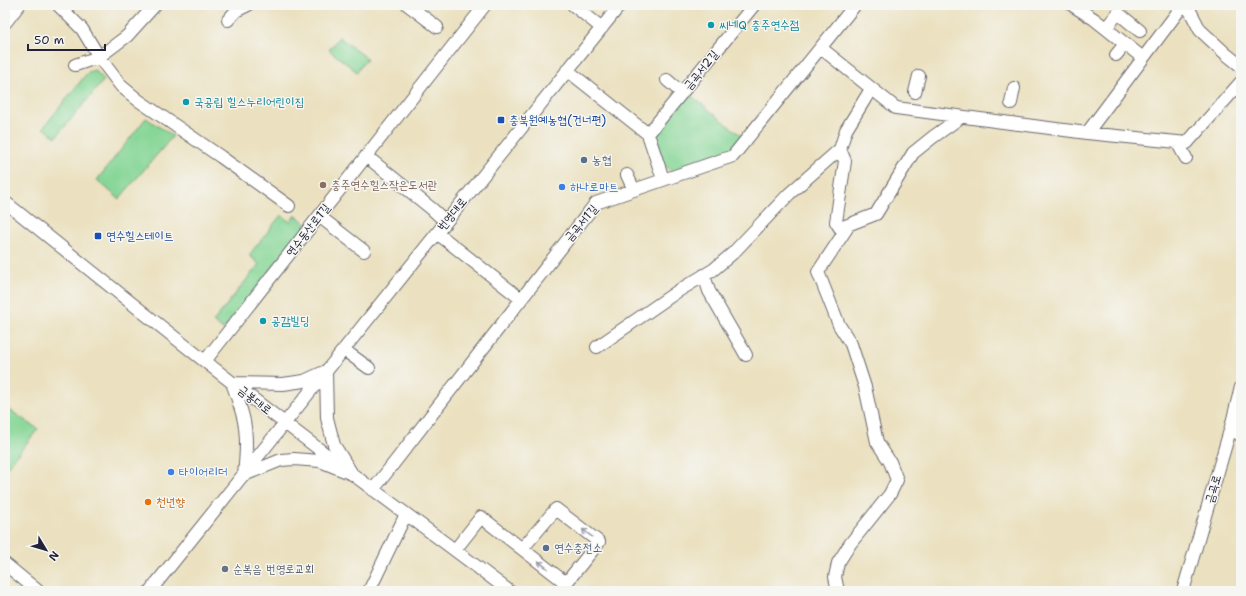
<svg xmlns="http://www.w3.org/2000/svg" width="1246" height="596" font-family="'Shantell Sans','Poor Story',sans-serif">
<style>
.green{fill:#86d696;stroke:#547c68}
.lines{fill:none;stroke-linecap:round;stroke-linejoin:round}
.minor-casing{stroke:#68656a;stroke-width:14}
.minor{stroke:#fff;stroke-width:12}
.oneway{stroke:#9c9ca7}
.culture-dot{fill:#0f9aa8;stroke:#f6f6f2;stroke-width:1.5}
.transit-dot{fill:#1a4fb4;stroke:#f6f6f2;stroke-width:1.5}
.service-dot{fill:#5c6f8a;stroke:#f6f6f2;stroke-width:1.5}
.education-dot{fill:#8d6e63;stroke:#f6f6f2;stroke-width:1.5}
.shop-dot{fill:#3f7fe0;stroke:#f6f6f2;stroke-width:1.5}
.food-dot{fill:#e8710a;stroke:#f6f6f2;stroke-width:1.5}
.worship-dot{fill:#6b7280;stroke:#f6f6f2;stroke-width:1.5}
.labels{text-anchor:middle;stroke-width:3;stroke-linejoin:round;paint-order:stroke}
.culture-label{font-size:12px;fill:#0d838f;stroke:#f6f6f2;text-anchor:start}
.street-label{font-size:12px;fill:#22223b;stroke:#f6f6f2}
.transit-label{font-size:12px;fill:#164399;stroke:#f6f6f2;text-anchor:start}
.service-label{font-size:12px;fill:#4e5e75;stroke:#f6f6f2;text-anchor:start}
.education-label{font-size:12px;fill:#785e54;stroke:#f6f6f2;text-anchor:start}
.shop-label{font-size:12px;fill:#366cbe;stroke:#f6f6f2;text-anchor:start}
.food-label{font-size:12px;fill:#c56008;stroke:#f6f6f2;text-anchor:start}
.worship-label{font-size:12px;fill:#5b616d;stroke:#f6f6f2;text-anchor:start}
</style>
<rect width="100%" height="100%" fill="#f6f6f2"/>
<filter id="ink" filterUnits="userSpaceOnUse"><feTurbulence type="fractalNoise" baseFrequency=".025" numOctaves="2"/><feDisplacementMap in="SourceGraphic" scale="8" xChannelSelector="R" yChannelSelector="G"/><feConvolveMatrix kernelMatrix="1 2 1 2 8 2 1 2 1" color-interpolation-filters="sRGB"/></filter>
<filter id="wash" filterUnits="userSpaceOnUse"><feTurbulence type="fractalNoise" baseFrequency=".012" numOctaves="4" result="noise"/><feDisplacementMap in="SourceGraphic" scale="16" xChannelSelector="R" yChannelSelector="G"/><feGaussianBlur stdDeviation="0.9" result="paint"/><feColorMatrix in="noise" values="0 0 0 0 0 0 0 0 0 0 0 0 0 0 0 0 0 1.4 0 .05"/><feComposite in="paint" operator="in"/></filter>
<g filter="url(#wash)">
<rect width="100%" height="100%" fill="#ebe1c0"/>
<path class="green" d="M339,37L367,58L357,72L329,50Z
M95,70L104,80L56,137L43,128L88,72Z
M689,94L747,140L733,156L676,175L663,164L656,135Z
M146,118L173,136L119,199L97,180Z
M281,215L290,222L295,215L307,224L223,330L213,322L259,264L249,255Z
M5,407L38,429L5,470Z"/>
</g>
<g filter="url(#ink)">
<g class="lines">
<defs>
<path id="minor" d="M58,5L82,29L99,57L121,86L138,100L221,157L289,206
M408,5L437,27
M573,5L602,28
M1072,5L1094,19L1143,58
M1187,5L1200,30L1226,54L1241,66
M228,20L236,11L248,5
M5,23L19,5
M1106,28L1118,13L1140,31
M821,48L896,108L1087,133L1187,143L1241,82
M1116,55L1125,44
M75,65L99,57L127,36L155,5
M567,70L648,134L663,179
M667,80L682,93
M871,89L846,130L840,149L845,161L836,222L840,228L876,214L913,153L933,137L961,117
M915,92L919,76
M1011,103L1014,88
M1087,133L1183,5
M648,134L754,5
M1177,142L1186,158
M366,156L432,209L446,222
M627,175L634,190
M5,202C98,276 191,352 286,424C360,481 436,535 509,591
M319,216L364,251
M437,233L521,299
M704,275L709,291L746,355
M597,347L678,291L713,270L733,253L789,194L840,149
M344,350L369,368
M205,361L485,5
M326,371L327,418L334,445L352,474L320,461L294,459L281,460L244,475C246,455 248,433 242,413C239,403 236,393 232,383L283,384L304,381Z
M1231,427L1241,436
M373,490L596,203L733,156L855,5
M522,549L556,509L599,542L566,583
M455,550L481,517L566,583L561,591
M5,564L38,591
M150,591L620,5
M369,591L406,514
M838,591L835,577L838,563L850,544L890,494L897,480L890,462L877,442L865,387L851,344L839,325L818,272L849,225
M1183,591L1231,427L1241,387"/>
</defs>
<use href="#minor" class="minor-casing"/>
<use href="#minor" class="minor"/>
</g>
<defs><path id="oneway-shaft" d="M-6 0H5M1.5-3L5.5 0L1.5 3" fill="none" stroke-width="1.6" stroke-linecap="round" stroke-linejoin="round"/></defs>
<g class="oneway">
<use href="#oneway-shaft" transform="translate(587 533) rotate(-142)"/>
<use href="#oneway-shaft" transform="translate(543 565) rotate(-143)"/>
</g>
</g>
<g class="culture-dot">
<circle cx="711" cy="25" r="4"/>
<circle cx="186" cy="102" r="4"/>
<circle cx="263" cy="321" r="4"/>
</g>
<g class="transit-dot">
<rect x="497" y="116" width="8" height="8" rx="2"/>
<rect x="94" y="232" width="8" height="8" rx="2"/>
</g>
<g class="service-dot">
<circle cx="584" cy="160" r="4"/>
<circle cx="546" cy="548" r="4"/>
</g>
<circle class="education-dot" cx="323" cy="185" r="4"/>
<g class="shop-dot">
<circle cx="562" cy="187" r="4"/>
<circle cx="171" cy="472" r="4"/>
</g>
<circle class="food-dot" cx="148" cy="502" r="4"/>
<circle class="worship-dot" cx="225" cy="569" r="4"/>
<g class="labels">
<g class="culture-label">
<text x="719" y="29">씨네Q 충주연수점</text>
<text x="194" y="106">국공립 힐스누리어린이집</text>
<text x="271" y="325">공감빌딩</text>
</g>
<g class="street-label">
<text transform="translate(701 70) rotate(-51)" y="4">금곡서2길</text>
<text transform="translate(452 214) rotate(-51)" y="4">번영대로</text>
<text transform="translate(581 223) rotate(-50)" y="4">금곡서1길</text>
<text transform="translate(308 230) rotate(-52)" y="4">연수동산로1길</text>
<text transform="translate(255 400) rotate(38)" y="4">금봉대로</text>
<text transform="translate(1213 489) rotate(-74)" y="4">금곡로</text>
</g>
<g class="transit-label">
<text x="509" y="124">충북원예농협(건너편)</text>
<text x="106" y="240">연수힐스테이트</text>
</g>
<g class="service-label">
<text x="592" y="164">농협</text>
<text x="554" y="552">연수충전소</text>
</g>
<g class="education-label">
<text x="331" y="189">충주연수힐스작은도서관</text>
</g>
<g class="shop-label">
<text x="570" y="191">하나로마트</text>
<text x="179" y="476">타이어리더</text>
</g>
<g class="food-label">
<text x="156" y="506">천년향</text>
</g>
<g class="worship-label">
<text x="233" y="573">순복음 번영로교회</text>
</g>
</g>
<rect width="1246" height="596" fill="none" stroke="#f6f6f2" stroke-width="20"/>
<g transform="translate(46 550) rotate(128)" stroke="#f6f6f2" stroke-width="3" paint-order="stroke">
<path d="M0-3L7 15L0 10L-7 15Z" fill="#22223b"/>
<text y="-6" font-size="11" font-weight="bold" text-anchor="middle" fill="#22223b">N</text>
</g>
<path d="M28 44v6h77v-6" fill="none" stroke="#22223b" stroke-width="2"/>
<text x="34" y="44" font-size="12" fill="#22223b" stroke="#f6f6f2" stroke-width="3" paint-order="stroke">50 m</text>
</svg>
